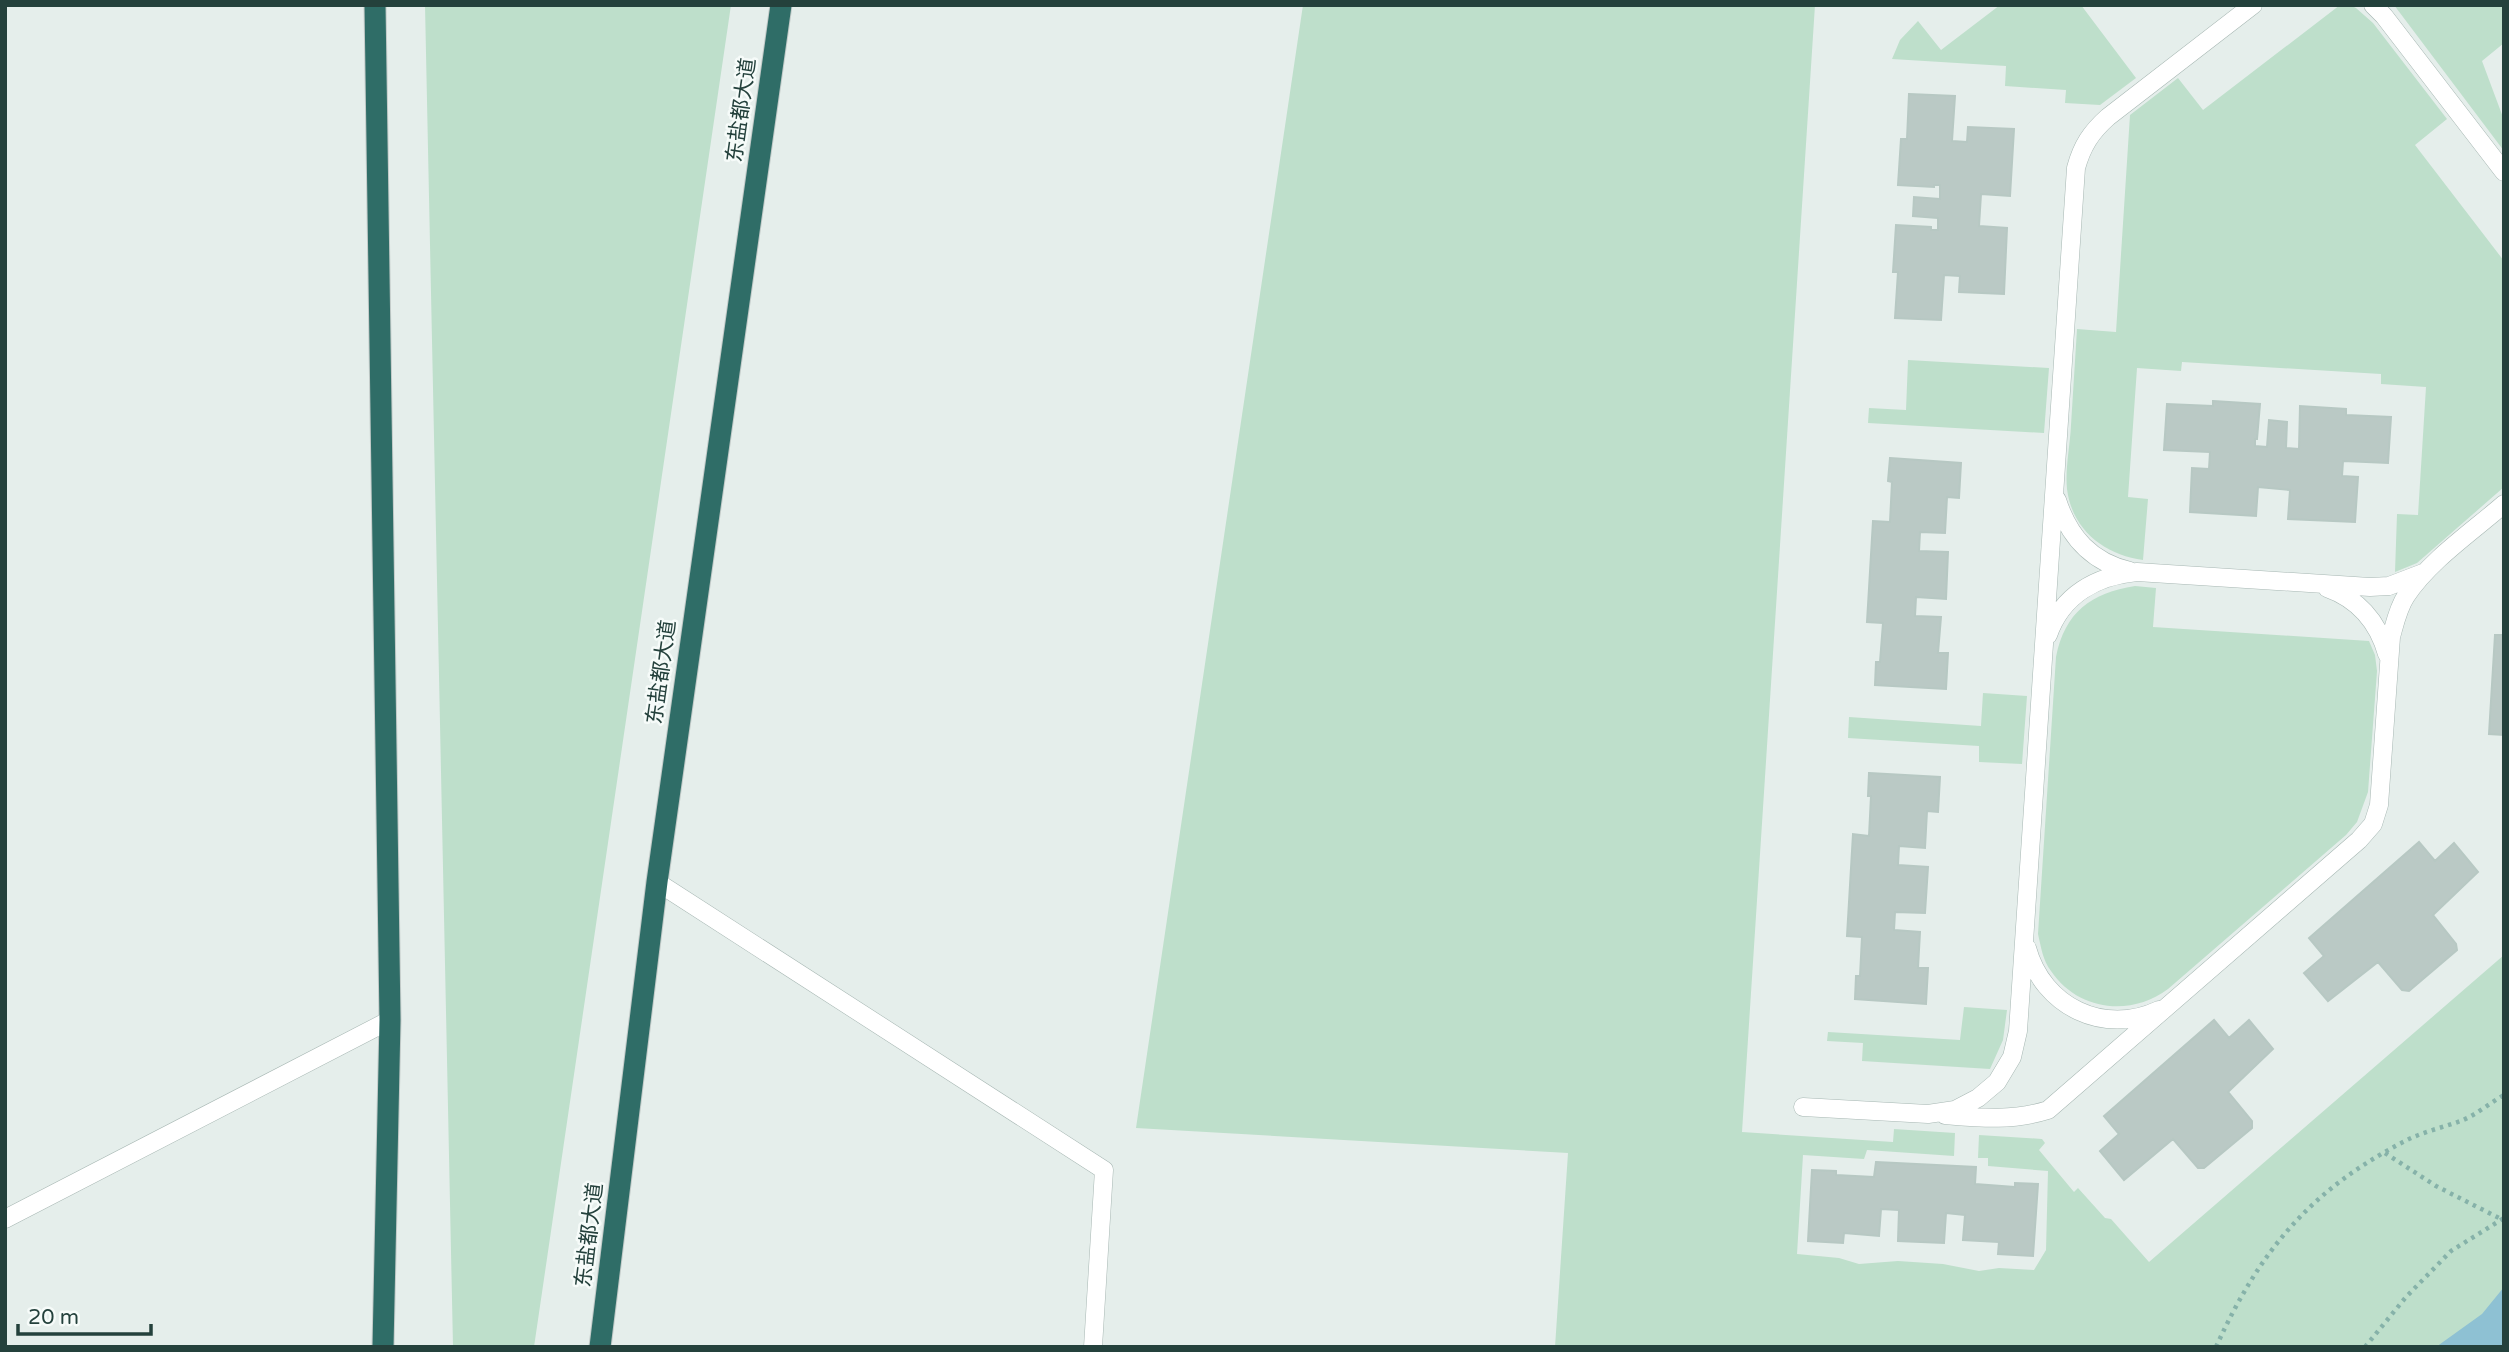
<svg xmlns="http://www.w3.org/2000/svg" width="2509" height="1352" font-family="'Varela Round','Noto Sans SC',sans-serif">
<style>
.green{fill:#bedfcb}
.water{fill:#8ec1d3}
.building{fill:#bac9c5;stroke:#b7c8c3;stroke-width:2}
.lines{fill:none;stroke-linecap:round;stroke-linejoin:round}
.lane-casing{stroke:#a7b7b3;stroke-width:19}
.highway-casing{stroke:#c2cac8;stroke-width:23}
.path{stroke:#86b2a9;stroke-width:4.5;stroke-dasharray:3.5 5;stroke-linecap:butt}
.lane{stroke:#fff;stroke-width:18}
.highway{stroke:#2f6d67;stroke-width:21}
.labels{text-anchor:middle;stroke-width:5;stroke-linejoin:round;paint-order:stroke}
.street-label{font-size:21px;fill:#24413c;stroke:#f6fbf9}
</style>
<rect width="100%" height="100%" fill="#e5eeeb"/>
<path class="green" d="M425,5H731L534,1347H453Z
M1303,5H1815L1742,1132L1893,1142L1894,1129L1955,1133L1954,1156L1867,1150L1864,1159L1803,1155L1797,1254L1839,1258L1859,1264L1898,1261L1943,1264L1979,1271L1999,1268L2034,1270L2046,1250L2048,1171L1988,1166V1158H1978L1979,1135L2042,1139L2045,1143L2039,1150L2074,1192L2078,1188L2105,1218L2111,1219L2149,1262L2504,955V1347H1555L1568,1153L1136,1128Z
M2000,5H2081L2136,78L2100,105L2065,103L2066,90L2005,86L2006,66L1892,59L1900,40L1918,21L1941,50Z
M2340,5H2350L2356,8L2373,23L2447,119L2415,145L2504,261V487L2417,563L2395,572L2397,514L2418,515L2426,387L2381,384V374L2182,362L2181,371L2137,368L2128,497L2148,499L2143,560C2105,555 2072,530 2067,489C2065,469 2070,446 2071,425C2073,393 2075,361 2077,329L2116,332L2130,115L2178,78L2203,110Z
M2394,5H2504V43L2482,61L2504,120V151Z
M1908,360L2049,368L2044,433L1868,423L1869,408L1906,410Z
M2135,586L2156,588L2153,627L2369,641L2375,655L2377,671L2368,792L2357,822L2346,835L2168,989C2131,1017 2078,1011 2051,971C2043,961 2041,947 2038,934L2056,657C2065,612 2091,593 2135,586Z
M1983,693L2027,696L2022,764L1979,762V746L1848,738L1849,717L1981,726Z
M1964,1007L2007,1010L2003,1040L1990,1069L1862,1061L1863,1043L1827,1041L1828,1032L1960,1040Z"/>
<path class="water" d="M2504,1287V1347H2436L2482,1314Z"/>
<path class="building" d="M1909,94L1955,96L1952,141L1967,142L1968,127L2014,129L2010,196L1981,194L1979,226L2007,228L2004,294L1959,292L1960,276L1944,275L1941,320L1895,318L1898,272H1893L1896,225L1931,227V230H1938V218L1913,216L1914,197L1940,199V185H1934V187L1898,185L1901,139H1907Z
M2213,401L2260,404L2257,439H2255V446L2267,447L2269,420L2287,422L2286,448L2299,449L2300,406L2346,409V415L2391,417L2388,463L2343,461L2342,476L2358,477L2355,522L2288,519L2290,490L2258,487L2256,516L2190,512L2192,468L2209,469L2210,452L2164,450L2167,404L2213,406Z
M1890,458L1961,463L1959,498L1947,497L1945,533L1920,532L1919,551L1948,552L1946,599L1916,597L1915,616L1941,617L1938,653H1948L1946,689L1875,685L1876,662H1880L1883,623L1867,622L1873,521L1890,522L1892,482L1888,481Z
M2495,635H2504V735L2489,734Z
M1869,773L1940,777L1938,812L1927,811L1925,848L1899,846L1898,865L1928,867L1925,913L1895,912L1894,930L1920,932L1918,968H1928L1926,1004L1855,999L1856,976H1860L1862,937L1847,936L1853,834L1869,836L1871,796H1868Z
M2419,842L2435,861L2454,843L2478,872L2433,915L2456,944L2457,950L2409,991L2402,990L2378,962L2328,1001L2304,973L2324,956L2309,938Z
M2214,1020L2229,1038L2249,1020L2273,1049L2228,1092L2252,1121V1128L2204,1168H2198L2173,1139L2124,1180L2100,1151L2119,1134L2104,1116Z
M1876,1162L1976,1167L1975,1184L2015,1187V1183L2038,1184L2033,1256L1998,1254L1999,1242L1963,1240L1965,1215L1946,1213L1944,1243L1898,1241L1899,1210L1881,1209L1879,1236L1844,1233L1843,1243L1808,1241L1812,1170L1836,1171V1175L1874,1177Z"/>
<g class="lines">
<defs>
<path id="lane" d="M2373,5L2384,16L2504,172
M2057,500C2069,537 2091,562 2130,571
M2327,588C2358,599 2378,622 2387,654
M2048,635C2062,595 2096,576 2137,572L2370,587L2389,586L2423,573
M657,882L1104,1170L1093,1347
M2027,948C2043,1007 2104,1036 2159,1010
M1803,1107L1928,1114L1955,1110L1978,1098L1997,1082L2012,1057L2018,1031L2076,168C2082,146 2091,132 2108,117L2253,5
M1945,1115C1981,1118 2013,1121 2048,1110L2359,840L2373,824L2379,805L2391,637C2395,623 2398,608 2406,596C2429,561 2473,531 2504,504
M5,1219L390,1020"/>
<path id="highway" d="M375,5L390,1020L383,1347
M600,1347L657,882L781,5"/>
</defs>
<use href="#lane" class="lane-casing"/>
<use href="#highway" class="highway-casing"/>
<path class="path" d="M2385,1153L2436,1186L2501,1219
M2216,1347C2260,1250 2311,1189 2407,1140C2425,1131 2445,1127 2463,1120C2477,1114 2490,1103 2504,1095
M2365,1347L2406,1297L2451,1251L2504,1218"/>
<use href="#lane" class="lane"/>
<use href="#highway" class="highway"/>
</g>
<g class="labels">
<g class="street-label">
<text transform="translate(741 110) rotate(-82)" y="7">东盐都大道</text>
<text transform="translate(661 672) rotate(-82)" y="7">东盐都大道</text>
<text transform="translate(589 1235) rotate(-83)" y="7">东盐都大道</text>
</g>
</g>
<rect width="2509" height="1352" fill="none" stroke="#24413c" stroke-width="14"/>
<path d="M18 1324v10h133v-10" fill="none" stroke="#24413c" stroke-width="3.5"/>
<text x="28" y="1324" font-size="21" fill="#24413c" stroke="#f6fbf9" stroke-width="5" paint-order="stroke">20 m</text>
</svg>
